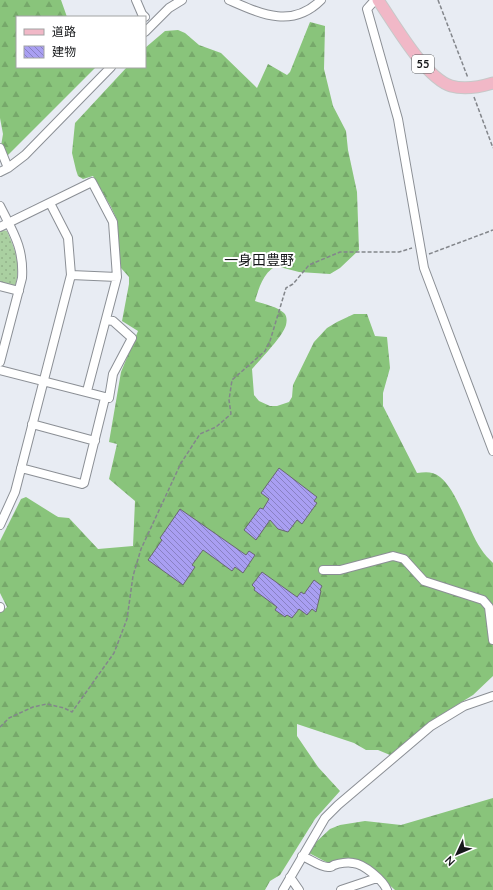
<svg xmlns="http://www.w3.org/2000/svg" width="493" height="890" font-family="Lato,'Noto Sans JP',sans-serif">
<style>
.forest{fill:url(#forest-firs)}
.park{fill:url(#park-dots)}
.building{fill:url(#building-back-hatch);stroke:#6a6970}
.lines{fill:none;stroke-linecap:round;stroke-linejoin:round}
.minor-casing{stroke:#8b8f95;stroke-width:10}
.major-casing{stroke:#c7c8c8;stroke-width:13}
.path{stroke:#83868b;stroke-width:1.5;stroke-dasharray:4 2;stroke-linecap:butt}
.minor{stroke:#fff;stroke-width:8}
.major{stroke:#f1b8c7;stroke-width:11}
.labels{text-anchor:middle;stroke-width:4;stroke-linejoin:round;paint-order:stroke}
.shield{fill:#fff;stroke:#5c5d5f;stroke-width:1}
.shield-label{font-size:11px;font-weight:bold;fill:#16181a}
.quarter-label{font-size:14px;fill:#16181a;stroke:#fff}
</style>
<defs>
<pattern id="forest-firs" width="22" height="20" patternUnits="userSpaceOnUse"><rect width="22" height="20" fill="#89c47b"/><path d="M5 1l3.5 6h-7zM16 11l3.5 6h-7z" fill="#76a86a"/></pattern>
<pattern id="park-dots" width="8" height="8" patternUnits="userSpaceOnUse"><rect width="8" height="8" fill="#aad0a1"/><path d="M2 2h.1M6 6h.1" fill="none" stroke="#92b28a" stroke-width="1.8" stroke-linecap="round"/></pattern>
<pattern id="building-back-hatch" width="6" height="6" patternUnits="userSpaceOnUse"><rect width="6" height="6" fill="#a99ff2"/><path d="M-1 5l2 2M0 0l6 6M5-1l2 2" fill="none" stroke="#8981c3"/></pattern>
</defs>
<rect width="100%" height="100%" fill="#e8ecf3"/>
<path class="forest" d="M0,0H61L67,17H17V67H96L7,156L1,146L3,134L0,118Z
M310,22L325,26L324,69L333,106L346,131L348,150L357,192L359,250L340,268L330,274L299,272L276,266C263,273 259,288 255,301C264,304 278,307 284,313C287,316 287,321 286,325C283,336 260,360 252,369L254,395L259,401L270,406H277L289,402L292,397L293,385L314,342L327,328L337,322L354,314H367L375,336L387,337L390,368L383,393V406L417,473C425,472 433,471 440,477C457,490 468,530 481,549C484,554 489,559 493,563V676L473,695L436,718L390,755L378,750H366L354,743L297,724V736L318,767L340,791L315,819L280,875L270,881L265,890H0V613L7,607L0,593V541L21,499L26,497L58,517L69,518L98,549L133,546L135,501L109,479L117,444L109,442L121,372L138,331L122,321L129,284V277L121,268L119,263L117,220L111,207L93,176L83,179L78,176L76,170L72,153L75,123L127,67H145V48L165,31L178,30L185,33L199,45L221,53L257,88L268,64L287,75L290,72Z
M493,798V890H395L386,882L341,860L328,863L309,853L315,843L330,829L340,825L365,821L401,825Z"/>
<path class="park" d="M3,230L7,231C16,251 21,265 15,287L0,283V231Z"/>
<path class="building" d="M279,468L317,497L314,501L317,503L302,524L297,520L288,532L278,529L270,520L256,540L244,530L260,508L263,509L269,499L261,493Z
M180,509L246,555L249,551L255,555L243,573L235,567L232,571L203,550L192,565L195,567L183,585L148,560L162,540L160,538Z
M262,572L297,597L301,592L304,594L314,580L322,586L320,590L321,591L316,612L312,609L307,615L299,609L292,618L287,615L285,617L275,610L277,607L254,590L255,588L252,585Z"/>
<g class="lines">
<defs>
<path id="minor" d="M136,0L142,14L145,17
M229,0C261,14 292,29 321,0
M375,0L367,9L398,119L424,268L493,451
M145,32L169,8L182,0
M0,148L8,168
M0,172L8,168L25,155L111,67
M0,206C13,232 24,248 22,278L0,362
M0,227L92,182L113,222L117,277L87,391
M71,275L117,277
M0,286L19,291
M0,370L109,398L113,374L132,338L113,321L106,320
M32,424L95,441
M21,468L82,484L84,483L105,398
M0,525L15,492L71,275L68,238L50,203
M323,570H340L393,556L404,559L424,581L483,600L489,607L493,640
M0,607V608
M302,856C310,859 320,867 328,867C333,867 330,867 334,865C339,863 348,862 353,863C364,864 383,880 387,890
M290,877L299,890
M283,890L325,818L338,805L431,726L464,706L493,696
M341,890L377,878"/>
<path id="major" d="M378,0C394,23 425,78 451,86C465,90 480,87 493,83"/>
</defs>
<use href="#minor" class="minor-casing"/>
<use href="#major" class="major-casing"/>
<path class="path" d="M438,0L468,78
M474,97L493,148
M429,254L493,230
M0,727L9,718L33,707L47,704L64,708L72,712L114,653L127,619L133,576L141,549L181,463L200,434L216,427L231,414L229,400L232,380L265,351L270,341L286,288L293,284L309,265L340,252H399L412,248"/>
<use href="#minor" class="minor"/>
<use href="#major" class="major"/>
</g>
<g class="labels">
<rect class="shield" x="412" y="55" width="22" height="18" rx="3"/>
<g class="shield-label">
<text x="423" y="68">55</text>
</g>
<g class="quarter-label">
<text x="259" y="265">一身田豊野</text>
</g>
</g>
<rect x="16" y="16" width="130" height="52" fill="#ffffff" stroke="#a2a3a3"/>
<rect x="24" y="29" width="20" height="6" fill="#f1b8c7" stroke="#a2a3a3"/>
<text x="52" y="36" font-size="12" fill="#16181a">道路</text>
<rect x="24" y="46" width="20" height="12" fill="url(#building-back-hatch)" stroke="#a2a3a3"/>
<text x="52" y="56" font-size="12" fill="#16181a">建物</text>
<g transform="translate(457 854) rotate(226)" stroke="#ffffff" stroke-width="3" paint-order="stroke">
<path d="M0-3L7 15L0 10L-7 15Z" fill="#16181a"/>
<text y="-6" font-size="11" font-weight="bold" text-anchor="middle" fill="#16181a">N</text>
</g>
</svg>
